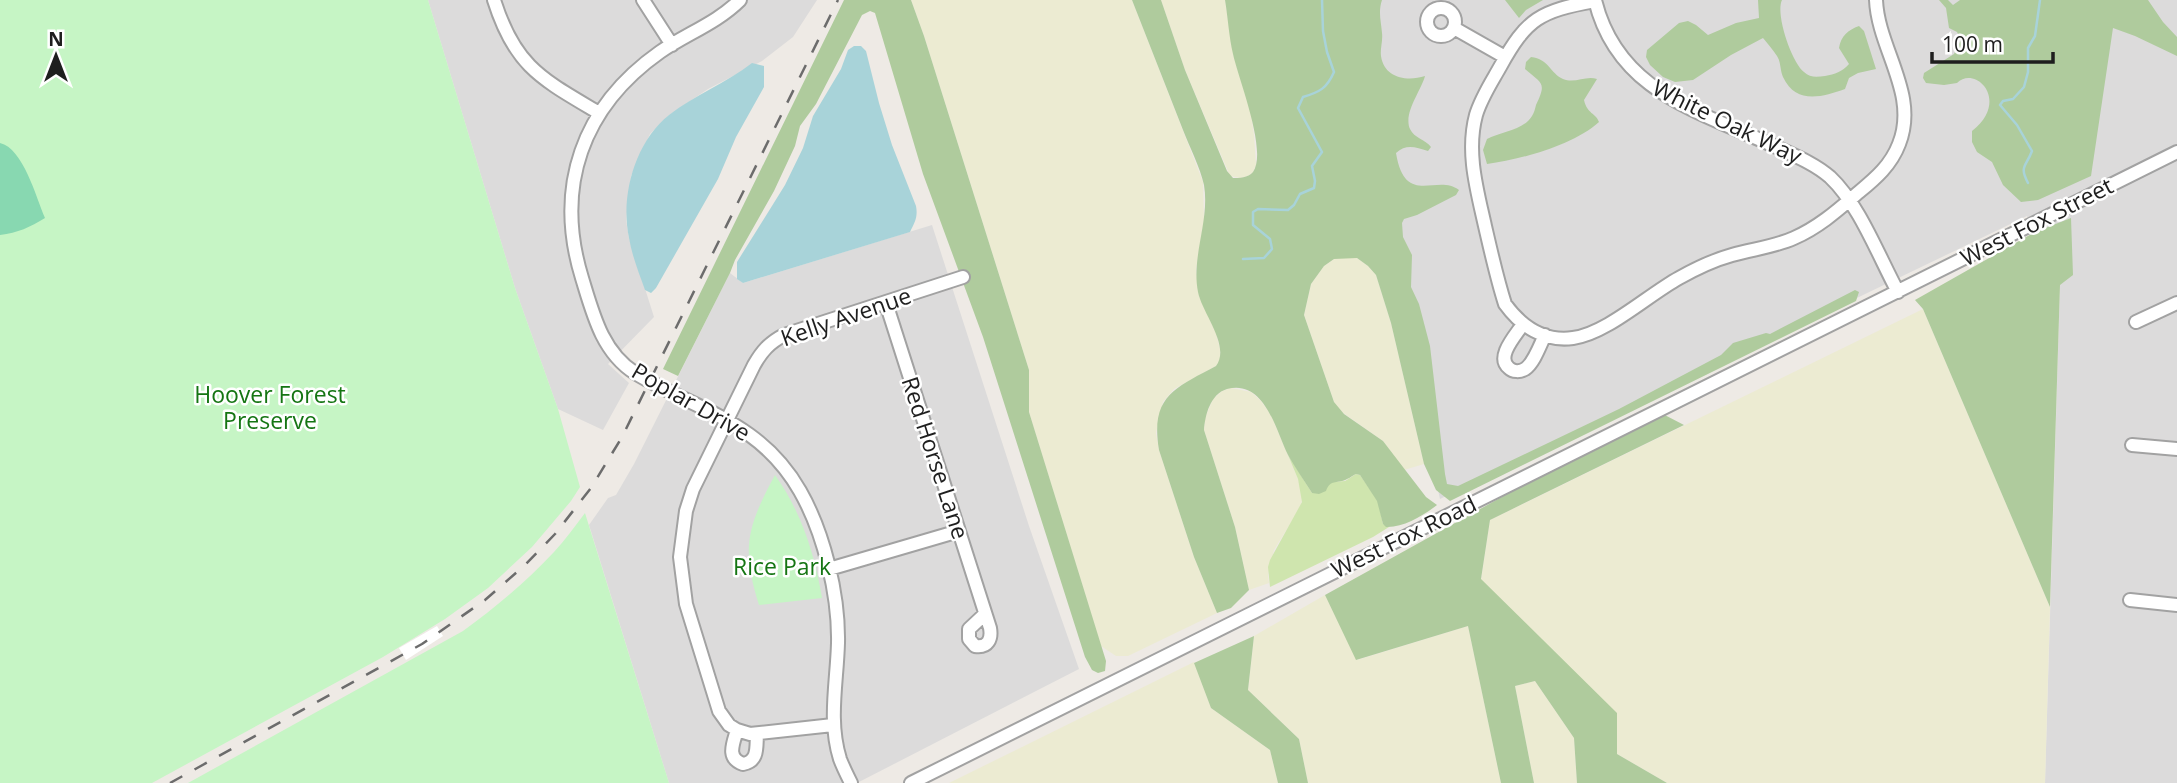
<svg xmlns="http://www.w3.org/2000/svg" width="2177" height="783" font-family="'Open Sans',sans-serif">
<style>
.residential{fill:#dcdbdb}
.farmland{fill:#ecebd2}
.grass{fill:#cfe5ae}
.forest{fill:#afcb9d}
.park{fill:#c6f5c5}
.pitch{fill:#88d8b1}
.water{fill:#a8d3d9}
.pier{fill:#fff}
.lines{fill:none;stroke-linecap:round;stroke-linejoin:round}
.stream{stroke:#a8d3d9;stroke-width:2.5}
.minor-casing{stroke:#a2a2a2;stroke-width:16}
.minor{stroke:#fff;stroke-width:12}
.rail{stroke:#6c6c6c;stroke-width:2.5;stroke-dasharray:14 14;stroke-linecap:butt}
.labels{text-anchor:middle;stroke-width:5;stroke-linejoin:round;paint-order:stroke}
.street-label{font-size:23px;fill:#1e1e1e;stroke:#fff}
.park-label{font-size:23px;fill:#157513;stroke:#fff}
</style>
<rect width="100%" height="100%" fill="#eeeae5"/>
<path class="residential" d="M428,0H817L793,37L762,61L708,89L668,116L650,134L631,176L626,220L629,238L654,317L608,364L629,383L603,430L558,409L515,288Z
M1329,0H2177V783H2045L2060,285L2027,216L1440,499Z
M932,225L1029,526L1079,669L857,783H669L589,525L608,498L616,495L634,464L730,273L743,283Z"/>
<path class="farmland" d="M911,0H1132L1203,182L1204,221L1196,269L1199,296L1216,333L1220,349V361L1216,366L1174,389L1163,402L1156,433L1159,450L1194,557L1217,613L1128,656H1116L1101,646L1029,412V370L924,36Z
M1161,0H1225L1234,58L1250,107L1254,135L1256,165L1253,172L1248,176L1240,178L1230,176L1185,70Z
M1348,257L1357,258L1368,266L1376,275L1391,323L1424,464L1404,470L1383,441L1339,410L1334,402L1304,315L1311,284L1324,266L1334,259Z
M1923,309L2050,607L2045,783H1667L1617,754L1481,580L1490,520Z
M1231,388L1251,392L1261,401L1271,415L1298,479L1303,497L1300,508L1274,550L1268,575L1269,583L1249,590L1235,527L1204,430L1205,418L1213,399L1222,391Z
M1325,595L1357,660L1468,626L1501,783H1308L1299,739L1248,690L1254,636Z
M1194,662L1211,708L1270,750L1278,783H949Z
M1535,681L1574,738L1577,783H1534L1515,686Z"/>
<path class="grass" d="M1288,455L1312,493L1332,482L1345,481L1356,474L1360,475L1378,501L1383,524L1389,527L1373,537L1270,587L1268,567L1270,560L1302,502L1298,479Z"/>
<path class="forest" d="M844,0H911L924,36L1029,370V412L1106,661L1105,671L1098,673L1092,670L1085,657L983,337L923,174L875,13L870,11L862,15L816,104L800,126L795,146L774,191L735,260L730,273L678,376L663,369Z
M1132,0H1161L1185,70L1227,171L1233,178C1239,178 1248,178 1253,172C1268,151 1238,78 1233,54C1229,37 1228,18 1225,0H1382C1378,12 1381,21 1382,33C1383,41 1380,49 1381,56C1384,78 1407,82 1425,76C1421,91 1403,113 1410,129C1414,138 1426,140 1431,147L1428,151C1415,147 1406,144 1396,153C1405,208 1437,173 1459,190L1456,195L1417,215L1404,219L1402,223L1403,237L1412,255L1411,287L1419,304L1430,346L1445,474L1447,484L1458,486L1619,409L1721,355L1733,343L1766,333L1770,334L1855,290L1859,292L1856,301L1450,501L1436,490L1424,464L1391,323L1376,275L1368,266L1357,258L1334,259L1324,266L1311,284L1304,315L1334,402L1344,414L1383,441L1426,497L1437,505C1424,515 1403,528 1386,527L1383,524L1377,501L1360,475L1356,474C1352,476 1347,480 1342,481C1333,483 1330,481 1326,491L1319,494L1312,493C1304,480 1295,468 1288,455C1276,431 1265,379 1227,389C1210,394 1205,416 1204,430L1235,527L1249,590L1231,608L1217,613L1194,557L1159,450C1150,396 1175,388 1216,366C1231,346 1202,313 1198,292C1191,256 1210,221 1204,185C1200,167 1190,148 1183,130C1166,87 1149,43 1132,0Z
M1505,0H1543L1526,10L1519,18Z
M1758,0H1782C1775,14 1792,63 1804,72C1810,78 1817,77 1825,76C1835,74 1842,72 1849,64L1839,48C1841,36 1848,30 1859,26L1864,31L1876,69L1858,73L1849,78L1845,89C1822,97 1796,105 1783,77C1780,70 1781,62 1777,56C1773,50 1768,44 1763,38L1731,55L1693,80L1675,82L1663,77L1650,65L1646,57L1647,50L1679,23L1688,21L1696,25L1708,35L1736,23L1759,18Z
M1939,0H1948L1953,5L1960,0H2148L2163,22L2177,37V56L2135,36L2113,28L2091,176L2038,200L2021,202L2003,185L1992,162L1977,152L1972,142V131C2011,100 1975,65 1957,83L1944,85L1926,83L1923,78L1924,73L1954,54L1961,40L1957,32L1949,28L1946,8Z
M1531,57C1549,59 1550,73 1563,79C1575,84 1586,75 1597,79L1584,100C1587,114 1596,113 1599,122C1572,146 1522,159 1487,164L1483,150L1487,139C1500,132 1524,130 1532,116C1534,113 1535,109 1536,105C1547,82 1542,84 1525,69L1526,62Z
M2071,218L2073,275L2060,285L2050,607L1923,309L1915,300L2035,232Z
M1657,411L1684,425L1490,520L1481,579L1617,713V754L1667,783H1577L1574,738L1535,681L1515,686L1534,783H1501L1468,626L1356,660L1325,595Z
M1254,636L1248,690L1299,739L1308,783H1278L1270,750L1211,708L1194,663Z"/>
<path class="park" d="M0,0H428L515,288L558,409L580,487L571,501L532,547L488,588L445,619L383,657L152,783H0Z
M775,475C801,511 815,555 822,598L759,605C741,548 747,527 775,475Z
M585,513L669,783H188L463,631C496,607 527,581 554,552C565,540 575,526 585,513Z"/>
<path class="pitch" d="M0,143C23,148 36,197 45,218C30,227 18,233 0,235Z"/>
<path class="water" d="M854,46H861L866,51L879,103L892,145L916,206C918,217 915,222 910,232L743,283L737,279V262L785,185L803,148L813,116L841,69L848,50Z
M752,63L764,66V87L736,137L718,179L656,288L651,293L645,290C639,273 632,256 629,238C620,196 635,142 669,115C695,95 726,83 752,63Z"/>
<path class="pier" d="M437,626L443,636L406,660L399,648Z"/>
<g class="lines">
<path class="stream" d="M2028,183C2019,166 2026,167 2032,151L2017,125L2000,105L2003,101L2013,99L2024,87L2028,72V48L2035,36L2040,0
M1243,259L1264,258L1272,249L1270,239L1253,225V212L1258,209L1288,210L1294,205L1300,194L1314,188L1315,181L1312,166L1322,152L1298,108L1303,97C1320,92 1327,88 1334,72L1327,52L1323,31L1322,0"/>
<defs>
<path id="minor" d="M494,0C515,67 542,79 599,113
M643,0L672,45
M740,0C717,23 686,34 660,52C582,107 554,187 582,278C593,314 602,352 635,373C698,411 760,421 800,491C824,533 839,595 838,643C837,682 828,721 840,759C843,767 847,775 851,783
M1595,0C1617,91 1698,111 1774,146C1793,155 1814,163 1830,177C1859,204 1879,257 1898,292
M1595,1C1540,11 1527,18 1500,67C1491,83 1481,98 1476,115C1466,152 1477,190 1485,226C1491,252 1497,279 1505,304C1521,326 1544,342 1573,338C1606,334 1648,295 1679,278C1695,269 1714,260 1732,255C1753,249 1774,247 1794,238C1819,227 1838,210 1859,192C1876,178 1891,165 1899,144C1919,94 1878,49 1876,0
M1427 22a14 14 0 1 1 28 0a14 14 0 1 1-28 0Z
M1454,28L1505,57
M886,303L990,628C992,639 988,648 975,646L969,639V629L985,614
M2136,322L2177,303
M1523,324C1516,335 1495,357 1509,368C1513,372 1520,372 1525,369C1534,363 1540,345 1545,335
M2132,445L2177,449
M829,569L959,531
M2130,600L2177,605
M833,725L750,734L737,730L729,725L719,711L686,604L680,557L686,511L693,489L754,365C762,351 769,343 784,335L963,277
M737,730C733,744 726,758 743,764C759,761 756,747 757,734
M911,783L2177,152"/>
</defs>
<use href="#minor" class="minor-casing"/>
<use href="#minor" class="minor"/>
<path class="rail" d="M170,783L422,644L485,600L525,565L555,534L591,488L622,437L838,0"/>
</g>
<g class="labels">
<g class="street-label">
<text transform="translate(1727 122) rotate(26)" y="8">White Oak Way</text>
<text transform="translate(2037 222) rotate(-27)" y="8">West Fox Street</text>
<text transform="translate(846 317) rotate(-19)" y="8">Kelly Avenue</text>
<text transform="translate(691 402) rotate(30)" y="8">Poplar Drive</text>
<text transform="translate(935 458) rotate(72)" y="8">Red Horse Lane</text>
<text transform="translate(1404 537) rotate(-26)" y="8">West Fox Road</text>
</g>
<g class="park-label">
<text x="270" y="403">Hoover Forest<tspan x="270" dy="26">Preserve</tspan></text>
<text x="782" y="575">Rice Park</text>
</g>
</g>
<g transform="translate(56 56)" stroke="#ffffff" stroke-width="5" paint-order="stroke">
<path d="M0-5L12 26L0 18L-12 26Z" fill="#1e1e1e"/>
<text y="-10" font-size="19" font-weight="bold" text-anchor="middle" fill="#1e1e1e">N</text>
</g>
<path d="M1932 52v10h121v-10" fill="none" stroke="#1e1e1e" stroke-width="3.5"/>
<text x="1942" y="52" font-size="21" fill="#1e1e1e" stroke="#ffffff" stroke-width="5" paint-order="stroke">100 m</text>
</svg>
